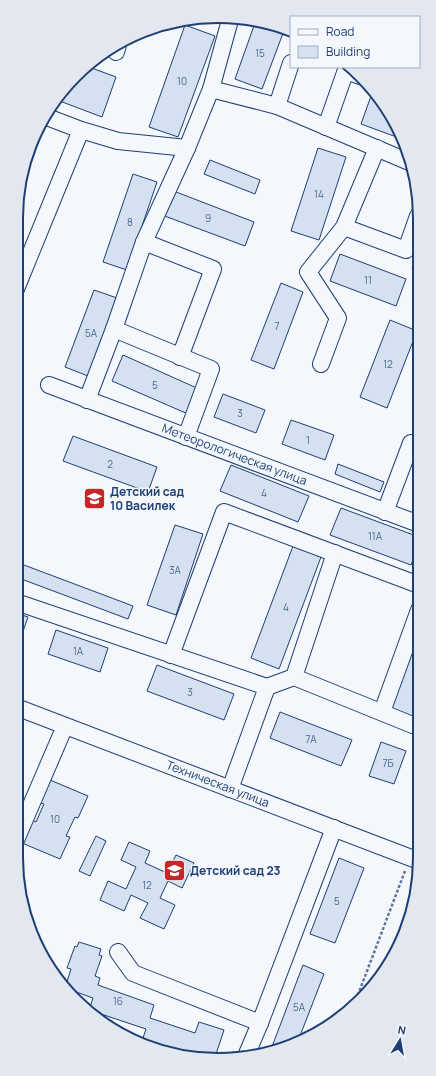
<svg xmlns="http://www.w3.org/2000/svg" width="436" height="1076" font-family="Manrope,sans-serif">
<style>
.building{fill:#d5e0f0;stroke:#1d3f73}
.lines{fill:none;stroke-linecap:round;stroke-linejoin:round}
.minor-casing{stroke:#1d3f73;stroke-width:18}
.path{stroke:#5e769c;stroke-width:2.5;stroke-dasharray:3 2;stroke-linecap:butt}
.minor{stroke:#f4f7fb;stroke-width:16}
.labels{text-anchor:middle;stroke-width:3;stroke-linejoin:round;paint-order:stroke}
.number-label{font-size:10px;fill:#4b6792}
.street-label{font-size:12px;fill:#1d3f73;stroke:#f4f7fb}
.poi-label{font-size:12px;font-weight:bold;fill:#1d3f73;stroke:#f4f7fb;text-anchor:start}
.rim{fill:none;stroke:#1d3f73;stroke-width:2}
</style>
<rect width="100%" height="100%" fill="#f4f7fb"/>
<path class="building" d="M255,23L285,28L262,89L235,79Z
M185,25L215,36L178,137L149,127Z
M89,67L116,77L102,117L57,100L66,85Z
M371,96L379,99L399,129L402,139L361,124Z
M318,148L346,157L319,240L291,231Z
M210,160L260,180L255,194L204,174Z
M133,174L157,182L127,270L103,262Z
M171,190L254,222L245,246L162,215Z
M418,250V271L412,269Z
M340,254L406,279L396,306L330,281Z
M281,283L303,292L274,369L251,360Z
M94,290L117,298L88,376L65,367Z
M16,309L22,311L16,326Z
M390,320L417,331L387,408L360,397Z
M123,355L199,389L188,414L112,381Z
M223,394L265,410L256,433L214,417Z
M291,420L334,435L325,460L282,444Z
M73,436L157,467L148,492L63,461Z
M338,464L384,482L380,492L335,474Z
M231,465L309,496L298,522L220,491Z
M341,508L419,537V544L411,565L330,535Z
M175,525L203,534L176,615L147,605Z
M293,546L321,557L279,669L251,658Z
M16,562L133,606L128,619L16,577Z
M16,613L28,617L20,640L16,638Z
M56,630L108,648L100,672L48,654Z
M414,640L419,642V720L388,709Z
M157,665L234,694L224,720L147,691Z
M280,712L352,740L341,766L270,738Z
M381,742L406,751L394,784L369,776Z
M50,780L88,796L78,818L75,817L66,836L70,837L60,859L22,843L32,820L36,822L44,804L40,803Z
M96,836L106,841L90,876L79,871Z
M129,842L150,851L145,863L167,873L176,855L194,863L182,888L168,881L160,898L175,905L164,929L140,918L148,903L131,895L124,911L100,900L108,881L126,889L136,867L121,860Z
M339,858L364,868L335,943L310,934Z
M79,942L101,949L99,955L102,956L95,976L100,978L98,985L154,1005L150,1018L195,1033L199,1022L224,1030L215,1057L191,1058L142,1041L146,1029L89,1010L93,998L65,988L71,969L67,968L75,946L77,947Z
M303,965L324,974L298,1041L270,1052Z"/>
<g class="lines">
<defs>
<g id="minor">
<path d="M116,52L118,45"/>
<path d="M346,71L360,76"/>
<path d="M211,89L230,20"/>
<path d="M277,106L291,63"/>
<path d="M47,117L81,130L118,141L187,148L211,89L277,106L409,162"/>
<path d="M326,127L347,67"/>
<path d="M377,148L344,227L406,250L418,216"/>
<path d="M144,242L213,269L180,357"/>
<path d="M16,289L81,130"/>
<path d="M321,364L338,318L308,272L344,227"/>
<path id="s1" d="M49,385L419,524"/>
<path d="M87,400L114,329"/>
<path d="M186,437L211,369L114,329L144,242L187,148"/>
<path d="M385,512L411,443"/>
<path d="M16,602L267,687L230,789"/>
<path d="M171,655L224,512L419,585"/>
<path d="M294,677L335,553"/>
<path d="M267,687L294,677L420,728"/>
<path id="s2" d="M16,707L419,861"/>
<path d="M382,712L419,610"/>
<path d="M16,840L65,726"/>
<path d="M118,952L133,973L260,1023"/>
<path d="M246,1056L260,1023L334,828"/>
</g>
</defs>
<use href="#minor" class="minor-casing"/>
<path class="path" d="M416,844L420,833
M356,1000L405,871"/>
<use href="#minor" class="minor"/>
</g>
<defs>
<symbol id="school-square" viewBox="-11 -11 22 22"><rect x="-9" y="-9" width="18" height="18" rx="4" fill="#c62828" stroke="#f4f7fb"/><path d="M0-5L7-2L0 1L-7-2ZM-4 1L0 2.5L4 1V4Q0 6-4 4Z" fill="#fff"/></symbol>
</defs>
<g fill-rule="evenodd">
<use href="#school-square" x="82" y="486" width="25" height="25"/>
<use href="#school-square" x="162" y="858" width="25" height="25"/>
</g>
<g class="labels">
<g class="number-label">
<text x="260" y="57">15</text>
<text x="182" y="85">10</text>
<text x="319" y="198">14</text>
<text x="208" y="222">9</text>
<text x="130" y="226">8</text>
<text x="368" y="284">11</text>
<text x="277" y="330">7</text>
<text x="91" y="337">5А</text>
<text x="388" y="368">12</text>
<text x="155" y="389">5</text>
<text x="240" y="417">3</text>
<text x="308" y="444">1</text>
<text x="110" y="468">2</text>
<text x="264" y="497">4</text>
<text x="375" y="540">11А</text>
<text x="175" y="574">3А</text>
<text x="286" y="611">4</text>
<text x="78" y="655">1А</text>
<text x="190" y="696">3</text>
<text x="311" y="743">7А</text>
<text x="388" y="767">7Б</text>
<text x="55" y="823">10</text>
<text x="147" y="889">12</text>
<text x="337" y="905">5</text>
<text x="118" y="1005">16</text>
<text x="299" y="1011">5А</text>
</g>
<g class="street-label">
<text dy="4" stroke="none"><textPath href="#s1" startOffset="198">Метеорологическая улица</textPath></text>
<text dy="4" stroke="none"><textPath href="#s2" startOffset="216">Техническая улица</textPath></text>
</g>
<g class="poi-label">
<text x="110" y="496">Детский сад<tspan x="110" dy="14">10 Василек</tspan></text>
<text x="190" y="875">Детский сад 23</text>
</g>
</g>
<path d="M0 0H436V1076H0ZM218 23H218A195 195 0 0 1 413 218V858A195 195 0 0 1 218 1053H218A195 195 0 0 1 23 858V218A195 195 0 0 1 218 23Z" fill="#e3e8f0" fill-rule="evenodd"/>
<path class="rim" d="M218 23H218A195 195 0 0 1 413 218V858A195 195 0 0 1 218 1053H218A195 195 0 0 1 23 858V218A195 195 0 0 1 218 23Z"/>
<rect x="290" y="16" width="130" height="52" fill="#f4f7fb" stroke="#9eadc5"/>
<rect x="298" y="29" width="20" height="6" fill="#f4f7fb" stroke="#9eadc5"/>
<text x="326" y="36" font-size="12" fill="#1d3f73">Road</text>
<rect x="298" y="46" width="20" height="12" fill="#d5e0f0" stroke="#9eadc5"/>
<text x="326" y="56" font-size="12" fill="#1d3f73">Building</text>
<g transform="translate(400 1040) rotate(11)" stroke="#f4f7fb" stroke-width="3" paint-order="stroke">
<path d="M0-3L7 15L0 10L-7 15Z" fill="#1d3f73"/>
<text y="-6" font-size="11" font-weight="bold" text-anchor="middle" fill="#1d3f73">N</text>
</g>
</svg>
